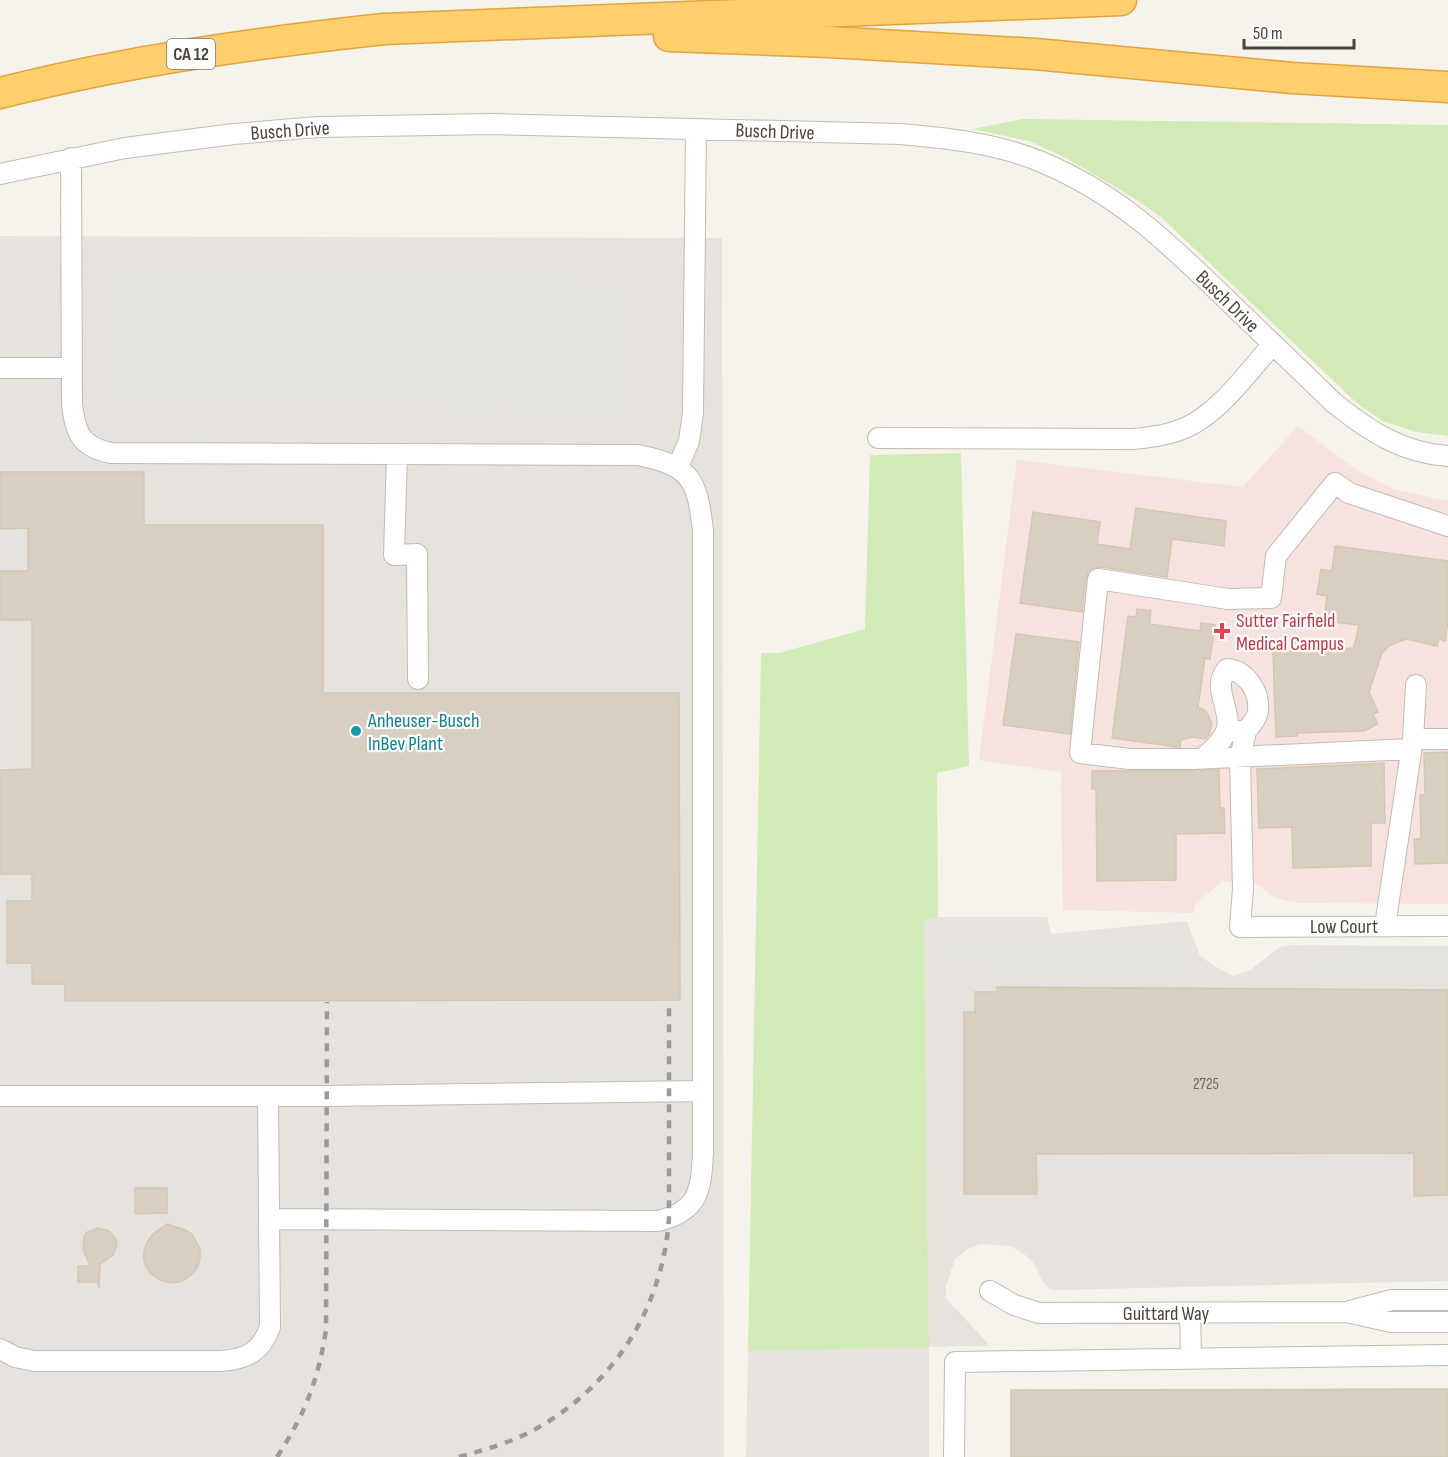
<svg xmlns="http://www.w3.org/2000/svg" width="1448" height="1457" font-family="'Sofia Sans Condensed',sans-serif">
<style>
.industrial{fill:#e6e2dd}
.medical{fill:#f6e3e0}
.green{fill:#d2eab5}
.parking{fill:#e5e3e0}
.building{fill:#d8cfc1;stroke:#d3c7b4;stroke-width:1.5}
.lines{fill:none;stroke-linecap:round;stroke-linejoin:round}
.minor-casing{stroke:#c2bbae;stroke-width:22}
.highway-casing{stroke:#e0a43c;stroke-width:33}
.minor{stroke:#fff;stroke-width:20}
.highway{stroke:#ffcf6e;stroke-width:30}
.rail{stroke:#9a9a9a;stroke-width:4.5;stroke-dasharray:8 8;stroke-linecap:butt}
.health-dot{fill:#e0444e;stroke:#fff;stroke-width:2}
.culture-dot{fill:#0f9aa8;stroke:#fff;stroke-width:2}
.labels{text-anchor:middle;stroke-width:4.5;stroke-linejoin:round;paint-order:stroke}
.number-label{font-size:16px;fill:#6e675b}
.shield{fill:#fff;stroke:#817c74;stroke-width:1.5}
.shield-label{font-size:18px;font-weight:bold;fill:#4b4439}
.street-label{font-size:20px;fill:#4b4439;stroke:#fff}
.health-label{font-size:20px;fill:#be3a42;stroke:#fff;text-anchor:start}
.culture-label{font-size:20px;fill:#0d838f;stroke:#fff;text-anchor:start}
</style>
<rect width="100%" height="100%" fill="#f6f3ec"/>
<path class="industrial" d="M0,236L722,238L724,1457H0Z
M938,917H1047L1051,934L1187,921L1200,956L1216,967L1234,976L1250,970L1280,947L1292,945L1448,946V1281L1057,1290L1050,1289L1044,1283L1033,1262L1023,1253L1010,1246L980,1244L968,1249L955,1259L946,1286V1298L990,1346L929,1347V1457H746L748,1351L929,1346L924,920Z"/>
<path class="medical" d="M1298,426L1357,470L1393,489L1448,501V904L1298,903L1283,900L1270,895L1258,885L1222,881L1196,904L1193,913L1063,910L1061,772L979,760L1017,460L1243,487Z"/>
<path class="green" d="M1023,119L1448,125V436L1416,432L1383,421L1359,405L1161,217L1129,195L1066,158L1029,141L972,129Z
M961,453L969,766L937,773L938,917L924,921L929,1347L748,1351L761,653H779L865,629L870,455Z"/>
<path class="parking" d="M113,276L627,281V408L111,406Z
M943,938H1166V948L1185,949V979L987,980V966L938,967V949Z
M1448,952V981H1310V953Z"/>
<path class="building" d="M0,472H144V525H323V693H679L680,1000L65,1001V984H32V963H7V901H32V874H0V770L32,769V620H0V571H28V528L0,529Z
M1136,508L1226,521L1224,546L1172,539L1167,577L1100,567L1093,568L1088,572L1086,578L1082,612L1020,603L1033,512L1100,522L1097,544L1130,549Z
M1335,546L1448,561V621L1445,641L1439,639L1437,646L1406,639L1390,645L1382,653L1369,692L1378,712L1373,714L1378,724L1364,731L1297,733V736L1276,737L1273,652H1291L1290,641L1309,640L1310,649L1354,648L1359,625L1324,621L1327,596L1317,594L1321,569L1332,571Z
M1137,609L1151,611L1149,624L1200,631L1201,623L1215,625L1210,659L1205,658L1198,707L1206,711L1212,723L1209,735L1205,739L1193,737L1181,740L1180,747H1177L1112,738L1128,616L1136,617Z
M1016,634L1079,642L1070,734L1003,725Z
M1448,752V863L1415,864L1414,839H1421L1420,795H1425L1424,753Z
M1384,763L1385,823H1371V866L1293,868L1292,827L1259,828L1257,769Z
M1219,770L1220,808H1224L1225,833L1176,834V880L1097,881L1096,789H1092V771Z
M997,987L1448,990V1195L1414,1196V1153L1036,1154L1037,1194H964V1012H975V992H997Z
M135,1188H167V1213L135,1214Z
M167,1224L185,1230L192,1234L200,1249V1259L197,1268L190,1276L182,1281L173,1283L163,1281L155,1277L148,1270L144,1261V1251L147,1242L153,1234Z
M98,1228L109,1231L116,1239L117,1245L113,1255L100,1264L99,1288L97,1282H78V1266H90L83,1249L84,1237L87,1232Z
M1448,1389V1457H1011V1390Z"/>
<g class="lines">
<defs>
<path id="minor" d="M71,158L72,404C75,433 81,447 111,453L638,455C691,466 697,478 703,531V1152C701,1189 700,1211 658,1221L270,1219
M0,174L125,148L234,134L318,127L492,124L900,134C947,138 995,143 1039,161C1115,192 1164,239 1222,295C1259,331 1297,367 1334,403C1369,431 1402,453 1448,456
M0,368H72
M878,438L1133,439C1152,437 1170,435 1187,427C1220,412 1249,371 1273,344
M397,454L394,555L417,554L418,679
M678,467L689,441L693,413L696,129
M1246,731L1240,758L1243,889L1240,927L1448,926
M1413,739L1416,685
M1411,749L1192,759H1130L1080,753L1098,579L1228,599L1271,598L1276,556L1335,483L1349,493L1448,526
M1203,758C1213,750 1223,741 1227,729C1232,711 1211,687 1227,669C1247,671 1260,692 1258,711C1257,719 1251,725 1246,731H1234L1228,727
M1385,926L1413,739H1448
M0,1096H327L703,1091
M990,1291L1014,1305L1039,1313L1347,1312L1391,1322H1448
M1350,1311L1392,1300H1448
M1190,1313L1191,1358
M0,1349L15,1357L34,1361H221C247,1359 261,1352 270,1327L268,1096
M954,1457L955,1362L1448,1355"/>
<path id="highway" d="M669,36L829,42L1035,54L1292,78L1448,87
M0,93C127,61 254,43 384,29L1121,0"/>
</defs>
<use href="#minor" class="minor-casing"/>
<use href="#highway" class="highway-casing"/>
<use href="#minor" class="minor"/>
<use href="#highway" class="highway"/>
<path class="rail" d="M277,1457C305,1414 318,1381 326,1330L327,1002
M459,1457C484,1450 509,1443 532,1431C612,1388 663,1309 669,1218V1001"/>
</g>
<path class="health-dot" d="M1219 622h6v6h6v6h-6v6h-6v-6h-6v-6h6z"/>
<circle class="culture-dot" cx="356" cy="731" r="6"/>
<g class="labels">
<g class="number-label">
<text x="1206" y="1089">2725</text>
</g>
<rect class="shield" x="167" y="39" width="48" height="30" rx="4.5"/>
<g class="shield-label">
<text x="191" y="60">CA 12</text>
</g>
<g class="street-label">
<text transform="translate(290 130) rotate(-4)" y="7">Busch Drive</text>
<text transform="translate(775 131) rotate(2)" y="7">Busch Drive</text>
<text transform="translate(1228 301) rotate(44)" y="7">Busch Drive</text>
<text x="1344" y="933">Low Court</text>
<text x="1166" y="1320">Guittard Way</text>
</g>
<g class="health-label">
<text x="1236" y="627">Sutter Fairfield<tspan x="1236" dy="23">Medical Campus</tspan></text>
</g>
<g class="culture-label">
<text x="368" y="727">Anheuser-Busch<tspan x="368" dy="23">InBev Plant</tspan></text>
</g>
</g>
<path d="M1244 39v9h110v-9" fill="none" stroke="#4b4439" stroke-width="3"/>
<text x="1253" y="39" font-size="18" fill="#4b4439" stroke="#ffffff" stroke-width="4.5" paint-order="stroke">50 m</text>
</svg>
